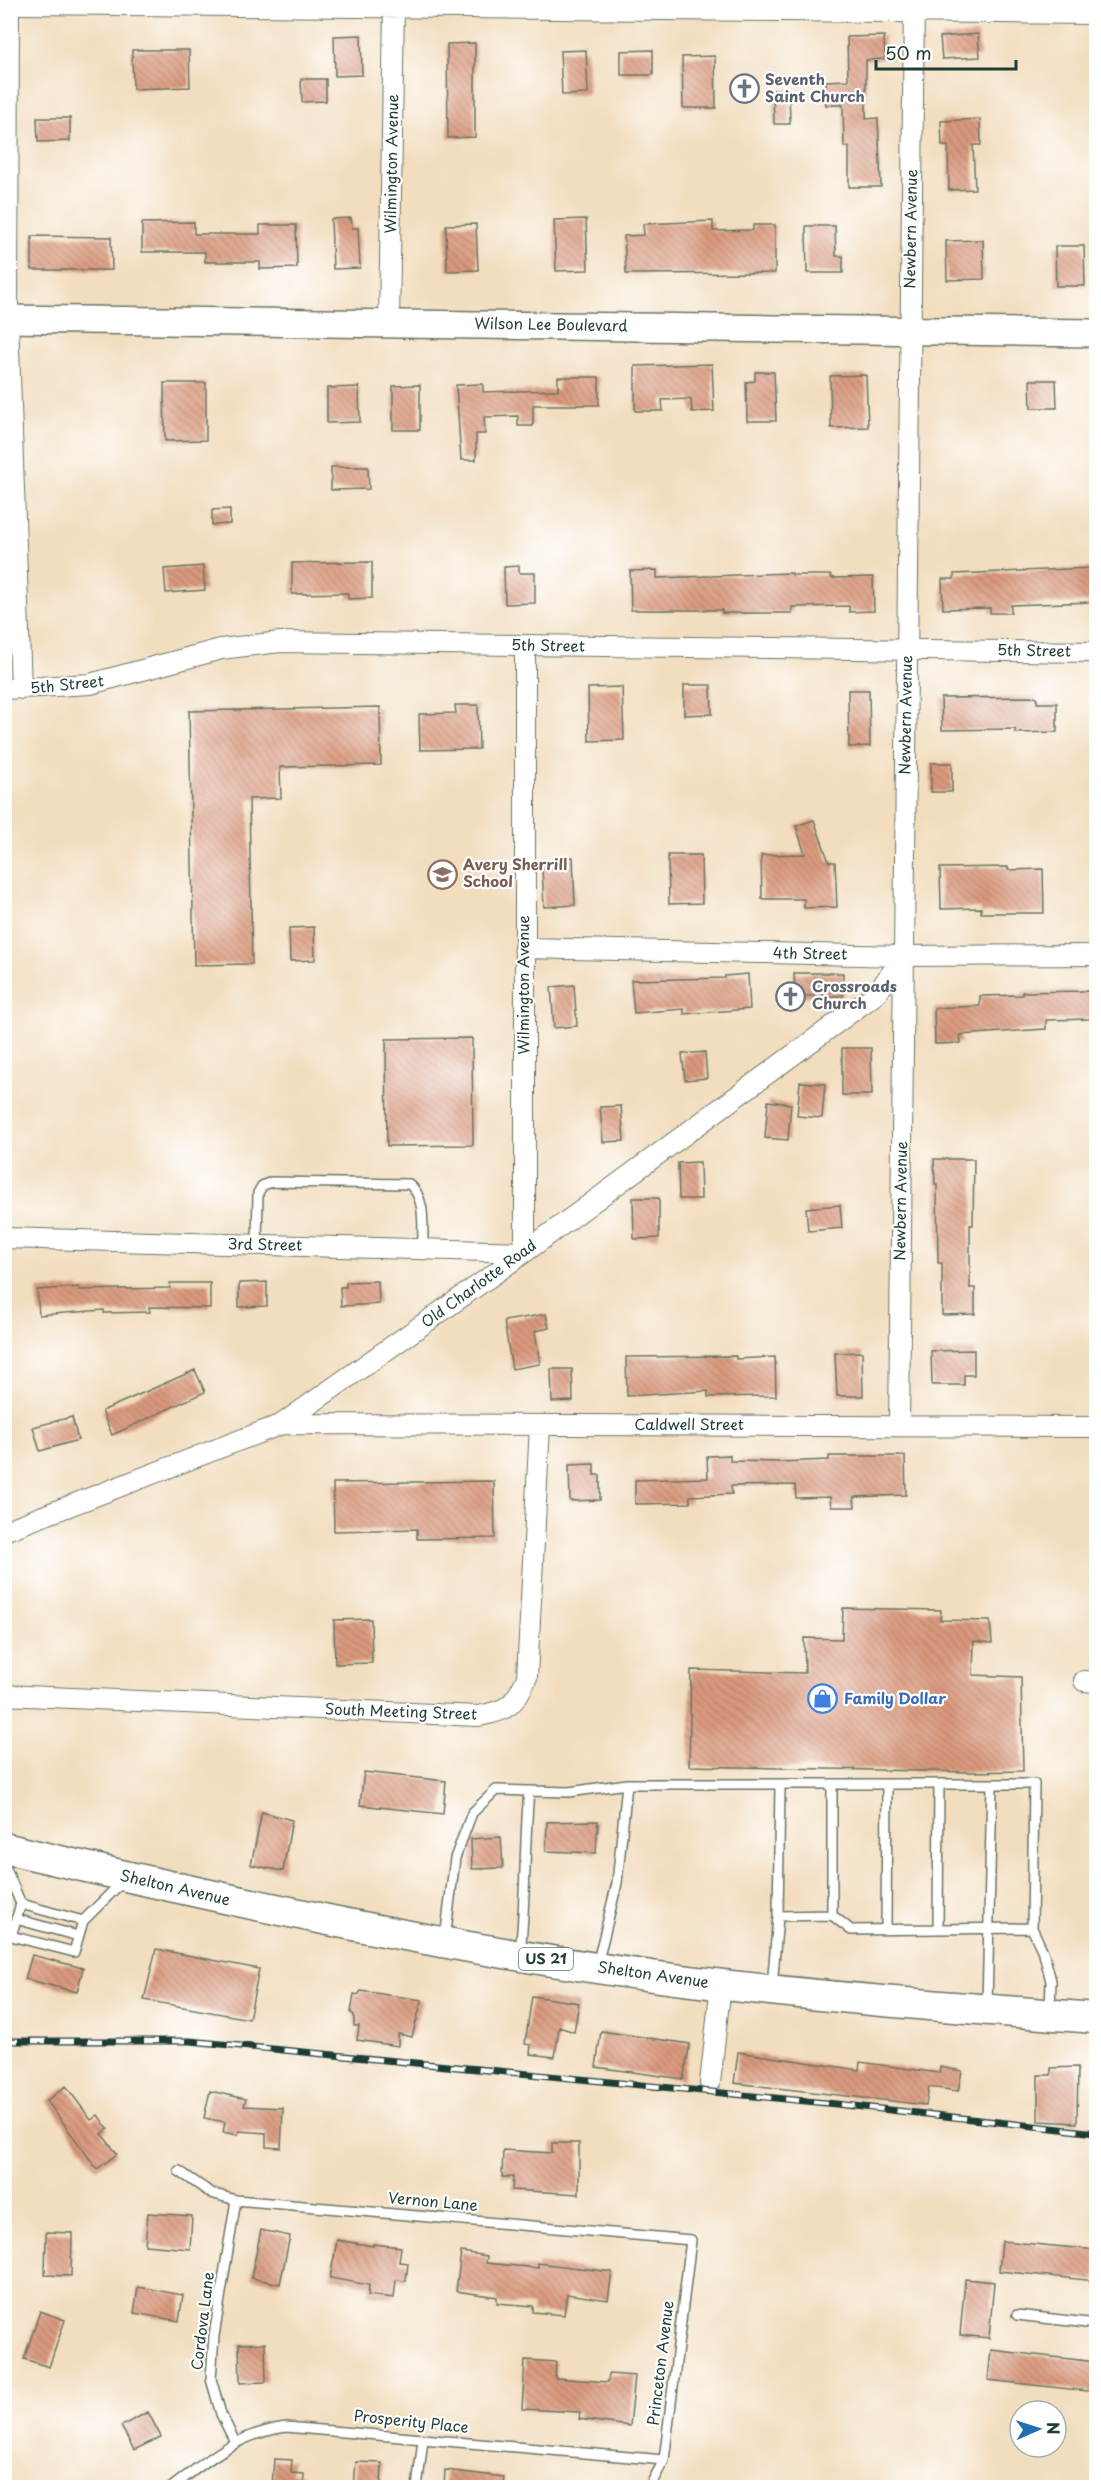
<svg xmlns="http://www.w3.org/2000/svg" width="1101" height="2492" font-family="'Playpen Sans',sans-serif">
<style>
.building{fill:url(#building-back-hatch)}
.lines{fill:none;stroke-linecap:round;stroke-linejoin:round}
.lane-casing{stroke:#697564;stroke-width:12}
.street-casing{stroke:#697564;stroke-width:22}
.secondary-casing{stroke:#697564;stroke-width:30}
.primary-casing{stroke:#697564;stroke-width:33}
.lane{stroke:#fff;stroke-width:9}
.street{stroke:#fff;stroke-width:20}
.secondary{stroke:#fff;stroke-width:27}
.primary{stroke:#fff;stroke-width:30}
.rail-casing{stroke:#1f3d34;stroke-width:7}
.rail{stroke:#fff;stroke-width:4.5;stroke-dasharray:14;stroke-linecap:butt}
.labels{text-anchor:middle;stroke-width:4.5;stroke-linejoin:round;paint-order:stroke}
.shield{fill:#fff;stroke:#627771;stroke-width:1.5}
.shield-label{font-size:14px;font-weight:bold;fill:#1f3d34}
.worship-label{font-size:15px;font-weight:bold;fill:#5b616d;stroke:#fff;text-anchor:start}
.street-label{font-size:15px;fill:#1f3d34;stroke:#fff}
.education-label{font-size:15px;font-weight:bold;fill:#785e54;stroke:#fff;text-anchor:start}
.shop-label{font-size:15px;font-weight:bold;fill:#366cbe;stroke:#fff;text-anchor:start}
</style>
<defs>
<pattern id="building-back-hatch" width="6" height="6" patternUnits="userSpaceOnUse" patternTransform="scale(1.5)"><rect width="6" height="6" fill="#db9a7e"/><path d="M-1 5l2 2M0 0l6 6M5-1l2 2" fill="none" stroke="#b17f68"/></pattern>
</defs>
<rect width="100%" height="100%" fill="#fff"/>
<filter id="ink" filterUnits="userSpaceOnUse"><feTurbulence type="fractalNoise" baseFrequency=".0167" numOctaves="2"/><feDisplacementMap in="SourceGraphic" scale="12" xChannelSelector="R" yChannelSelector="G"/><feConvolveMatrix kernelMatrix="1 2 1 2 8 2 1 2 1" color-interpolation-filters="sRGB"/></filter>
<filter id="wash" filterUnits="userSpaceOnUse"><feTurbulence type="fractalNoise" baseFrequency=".008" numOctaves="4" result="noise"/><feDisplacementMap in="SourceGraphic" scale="24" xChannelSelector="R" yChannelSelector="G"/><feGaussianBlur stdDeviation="1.35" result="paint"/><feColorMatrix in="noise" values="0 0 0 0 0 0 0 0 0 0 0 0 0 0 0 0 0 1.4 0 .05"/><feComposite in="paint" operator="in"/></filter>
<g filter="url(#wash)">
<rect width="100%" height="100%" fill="#f2ddbe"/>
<g id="blocks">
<path class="building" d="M978,34L980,57L942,59L940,37Z
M361,35L362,75L335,76L334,36Z
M884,36L885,59L866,60V119L878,118L881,187H849V147H844L843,105H826V81L848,80L847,37Z
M475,43V137L448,138L447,44Z
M132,50H189L190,87L133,89Z
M586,50L588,94L562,95L560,51Z
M653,50V75H621V51Z
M715,56L716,108H683L682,57Z
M301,79H326V101L302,102Z
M773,90H789L790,124H774Z
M37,118H70V141L38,142Z
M980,119L981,145H973L975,189L949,190L948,146H942L941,121Z
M351,218L352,228H358L360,268L333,269L331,219Z
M586,219L588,270L556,271L554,220Z
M713,221V231L753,230V225H775V273L626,274L624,236L644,235L643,224Z
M194,222V234H260V225H296L297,268L260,269V262H205V252H142V223Z
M476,224L478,270L447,271L446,225Z
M806,226H835L836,256H843V273H807Z
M32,236L111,237L112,270H32Z
M983,240L984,279L947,280L946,241Z
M1055,246H1084L1085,286H1056Z
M712,364L714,411L692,412L691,399L662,400L663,411H635V366Z
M755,372H774L776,421H747L746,382L755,381Z
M866,375L868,427L831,428L830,376Z
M558,377H599V405H533V426H518V416L484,417L485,434H476V460H461L456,385L483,384V392L558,390Z
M1030,380H1056L1057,408H1031Z
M164,383H206V440L165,441Z
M420,385V430H393V386Z
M359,387L360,422L327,423V388Z
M331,467H368L369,489L331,490Z
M230,509V524L212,525V510Z
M372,562V598L348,599V593L292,594V563Z
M203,566L205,590L166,593L164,569Z
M519,566V573H535V603L505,604L504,567Z
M1092,568L1093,602L1011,605V613H990V608L943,609L942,579H954V574Z
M657,570V578L792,573V575H831V578L873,577L874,611L849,612V606L792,607V613H722V610H631L630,571Z
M684,685H711L712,714L684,715Z
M622,687L624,740L589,741L588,688Z
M848,690H869L870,746L849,747Z
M1037,697V703H1057V732L1015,733V729L942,730L941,698Z
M455,705H478L479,749L420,750L419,714L456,713Z
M380,707L381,765L280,767L281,798L249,799L252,964L194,965L189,711Z
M931,763H952V792H931Z
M814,820L829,862H835L837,907L804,908V899H762L761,855L805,854L796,826Z
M668,855H701L702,903L669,904Z
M573,857L575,905L544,907L542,868H555V858Z
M1008,867V870L1043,869L1044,913H981V908L941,909L940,868Z
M314,927L315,960L290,961L289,928Z
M794,973H843V996H795Z
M748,974L750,1009L684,1014V1009L634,1013L631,980L725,978V976Z
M574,985L577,1026L554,1028L551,987Z
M1092,991L1093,1019L1046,1020V1029L960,1035L961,1043L935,1044L934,1008L980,1006V996L1022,995V992Z
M472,1038L473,1145L387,1146L386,1039Z
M842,1048H871L872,1095H842Z
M705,1052L707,1078L685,1080L682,1054Z
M800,1082L825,1084L822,1118L797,1116Z
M768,1101L791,1104L788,1140L765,1138Z
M621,1106L624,1141L603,1142L600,1107Z
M934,1159H974L973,1225H970V1288H975V1314L942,1315V1263H938L937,1185H935Z
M700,1162L701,1199H679L678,1163Z
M633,1198H659V1238L634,1239Z
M840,1205L842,1228L808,1231L806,1208Z
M378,1281L379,1304L341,1306L340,1287H346V1282Z
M267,1282V1306L239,1307V1283Z
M170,1283H210V1308L149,1307L150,1312L104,1313V1310L39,1315L37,1290L79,1287V1290L170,1288Z
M546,1314L549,1328L535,1331L540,1364L512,1369L504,1321Z
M974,1350V1375H964V1385H932L931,1351Z
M862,1352L863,1396H837L835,1353Z
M736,1356V1359L775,1357L776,1396L708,1397V1391L627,1396L626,1357Z
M551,1369H572L573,1401L552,1402Z
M195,1370L205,1392L112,1435L102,1411Z
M72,1417L78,1440L40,1451L33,1427Z
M730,1455V1461L779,1462L829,1460V1456H905L906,1495L854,1497L855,1507H831L830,1497L796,1498L795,1485L731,1486L732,1494L690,1496V1503L635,1504V1480L708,1478L707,1456Z
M594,1464V1475H600V1500L570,1501L569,1465Z
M494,1481L495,1538L417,1539V1529L334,1531L333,1483Z
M843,1608L941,1610L940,1620L990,1621L992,1643L974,1641L973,1675L1021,1677L1023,1771L972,1772L689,1766L691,1670L805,1673L804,1638L842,1639Z
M371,1619L372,1663L335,1664L334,1620Z
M364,1772L446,1781L443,1814L360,1805Z
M262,1812L292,1820L283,1871L251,1865Z
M598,1821L596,1853L546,1851L547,1822Z
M501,1837L503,1868L472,1869L471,1839Z
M156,1949L259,1969L249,2019L144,2000Z
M32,1955L83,1968L77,1992L25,1979Z
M361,1991L422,2000L412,2037L398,2034V2046L357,2040L359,2026H354V2015L351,2013L354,1994L358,1995Z
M532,1996L579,2003L574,2032L559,2027L555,2057L530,2054L531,2045L525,2044Z
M601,2031L690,2044L683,2079L596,2067Z
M738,2052L859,2070L860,2062L939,2073L940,2067L962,2071L958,2091L929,2087L926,2105L734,2083Z
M1078,2067L1077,2123L1038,2121V2075H1051V2068Z
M66,2086L91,2120L98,2115L108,2129L102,2134L117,2154L97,2169L47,2101Z
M210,2091L246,2099L244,2106L283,2108L281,2148L266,2147V2133L239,2131L238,2135L223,2132L225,2122L204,2118Z
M552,2143H579V2194L512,2190L513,2177H502L503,2150L552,2153Z
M148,2213L192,2216L190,2249L145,2245Z
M261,2230L290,2236L280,2284L251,2278Z
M46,2232L72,2233L71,2276L45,2275Z
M337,2240L373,2246V2244L401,2247L399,2262L408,2263L406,2281L396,2280L394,2298L368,2295L369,2285L330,2278Z
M1002,2241L1096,2250V2281L999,2271Z
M461,2252L487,2256L486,2263L538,2268V2263L612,2272L608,2300L567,2294L564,2315L533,2312V2306L497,2303V2297L456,2291Z
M965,2279L994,2282L989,2338L960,2335Z
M138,2287L183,2295L179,2321L134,2313Z
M40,2311L65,2320L49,2367L24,2359Z
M265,2343L266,2382L240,2383L239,2344Z
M991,2350L1096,2362V2392L988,2380Z
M525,2360L556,2362L555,2378L608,2382L609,2374L635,2376L630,2426L579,2419L580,2412L522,2409Z
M148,2412L161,2437L134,2450L121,2426Z
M274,2459L292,2460L291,2473L304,2474L303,2487H272Z
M356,2462L382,2463L381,2487H354Z
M445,2470L504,2477L503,2487H444Z"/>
</g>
</g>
<g filter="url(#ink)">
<use href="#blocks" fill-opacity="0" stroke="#697564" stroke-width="1.5"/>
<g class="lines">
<defs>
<path id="lane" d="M257,1245L258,1193L262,1186L271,1182L409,1184C427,1198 422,1228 423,1249
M4,1864L21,1904L11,1936L74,1952L83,1921L124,1880
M21,1904L83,1921
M832,1915V1784
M778,1916L832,1915L851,1930L1032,1928
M16,1919L78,1936
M886,1929L887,1784
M938,1929L939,1784
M445,1939L455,1858L472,1813L496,1790L569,1792L627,1784
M520,1953C526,1899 524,1845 529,1791
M597,1965L617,1883L627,1784H1034L1032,1928L1044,1954L1051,1981L1050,2010
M772,1987L778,1916L780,1784
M987,2007L992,1784
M179,2171L211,2193L236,2200L691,2240L664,2460L649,2488
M1017,2315L1096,2324
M235,2442L221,2414L211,2379L214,2336L236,2200
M171,2488C209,2459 237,2434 286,2427L664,2460
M417,2488L423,2440"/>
<path id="street" d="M9,4L8,319L21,689
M21,4L1096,14
M389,323L394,4
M4,689L90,684L221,649L280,642L1096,652
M524,948L904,956L1096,955
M4,1238L525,1252V646
M282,1424L1096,1427
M899,1426L914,4
M4,1531L282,1424L525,1252L876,994L904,956
M1084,1681L1096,1682
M4,1695L478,1716C508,1711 515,1705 527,1677L540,1425
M710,2083L721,1984"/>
<path id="secondary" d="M4,319L1096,333"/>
<path id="primary" d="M4,1848C222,1899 437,1947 659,1977C804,1996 950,2007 1096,2018"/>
</defs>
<use href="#lane" class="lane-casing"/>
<use href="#street" class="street-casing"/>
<use href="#secondary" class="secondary-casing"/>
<use href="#primary" class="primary-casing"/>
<use href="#lane" class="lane"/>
<use href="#street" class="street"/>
<use href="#secondary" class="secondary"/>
<use href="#primary" class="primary"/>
<defs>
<path id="rail" d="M4,2041H190L836,2104L1096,2133"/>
</defs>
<use href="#rail" class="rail-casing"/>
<use href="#rail" class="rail"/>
</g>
</g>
<defs>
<symbol id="church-ring" viewBox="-11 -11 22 22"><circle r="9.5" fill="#fff" stroke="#6b7280" stroke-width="1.5"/><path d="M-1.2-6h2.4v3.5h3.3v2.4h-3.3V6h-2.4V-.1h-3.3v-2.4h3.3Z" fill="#6b7280"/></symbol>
<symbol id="school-ring" viewBox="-11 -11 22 22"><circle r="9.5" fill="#fff" stroke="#8d6e63" stroke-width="1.5"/><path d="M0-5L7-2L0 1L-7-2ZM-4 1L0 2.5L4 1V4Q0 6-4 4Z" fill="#8d6e63"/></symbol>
<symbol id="shop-ring" viewBox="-11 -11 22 22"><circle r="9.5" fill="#fff" stroke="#3f7fe0" stroke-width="1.5"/><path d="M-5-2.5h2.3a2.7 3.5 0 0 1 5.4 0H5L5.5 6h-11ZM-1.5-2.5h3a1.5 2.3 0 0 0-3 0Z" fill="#3f7fe0"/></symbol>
</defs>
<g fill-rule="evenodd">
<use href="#church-ring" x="728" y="72" width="33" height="33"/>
<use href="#school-ring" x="426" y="858" width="33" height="33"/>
<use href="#church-ring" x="774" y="980" width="33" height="33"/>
<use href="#shop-ring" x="806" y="1682" width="33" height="33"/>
</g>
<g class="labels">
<rect class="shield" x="519" y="1948" width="54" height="22" rx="4.5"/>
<g class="shield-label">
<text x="546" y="1964">US 21</text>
</g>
<g class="worship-label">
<text x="765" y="85">Seventh<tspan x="765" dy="17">Saint Church</tspan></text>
<text x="812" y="992">Crossroads<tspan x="812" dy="17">Church</tspan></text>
</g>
<g class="street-label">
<text transform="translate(392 164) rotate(-89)" y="5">Wilmington Avenue</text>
<text transform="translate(911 229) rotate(-89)" y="5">Newbern Avenue</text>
<text transform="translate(551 325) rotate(1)" y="5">Wilson Lee Boulevard</text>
<text transform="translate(548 646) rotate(1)" y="5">5th Street</text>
<text transform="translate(1034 651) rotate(1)" y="5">5th Street</text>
<text transform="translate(67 685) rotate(-6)" y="5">5th Street</text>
<text transform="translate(906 715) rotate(-89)" y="5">Newbern Avenue</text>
<text transform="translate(810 954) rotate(1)" y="5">4th Street</text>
<text transform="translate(524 985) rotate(-90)" y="5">Wilmington Avenue</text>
<text transform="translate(901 1201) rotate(-89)" y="5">Newbern Avenue</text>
<text transform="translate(265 1245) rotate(1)" y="5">3rd Street</text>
<text transform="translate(479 1284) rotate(-36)" y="5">Old Charlotte Road</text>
<text x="689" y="1430">Caldwell Street</text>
<text transform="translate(401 1712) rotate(2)" y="5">South Meeting Street</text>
<text transform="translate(175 1888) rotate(13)" y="5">Shelton Avenue</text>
<text transform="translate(653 1975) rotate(8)" y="5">Shelton Avenue</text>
<text transform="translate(433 2202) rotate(5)" y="5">Vernon Lane</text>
<text transform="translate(203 2321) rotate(-83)" y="5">Cordova Lane</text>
<text transform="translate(661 2363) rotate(-83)" y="5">Princeton Avenue</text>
<text transform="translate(411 2422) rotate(6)" y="5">Prosperity Place</text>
</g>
<g class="education-label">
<text x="463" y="870">Avery Sherrill<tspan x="463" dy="17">School</tspan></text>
</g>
<g class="shop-label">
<text x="844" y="1704">Family Dollar</text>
</g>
</g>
<rect width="1101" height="2492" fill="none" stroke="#fff" stroke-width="24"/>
<g transform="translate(1038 2429) rotate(87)"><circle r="28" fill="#ffffff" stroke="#a5b1ae" stroke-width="1.5"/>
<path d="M0-4.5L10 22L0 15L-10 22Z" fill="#1f6fb2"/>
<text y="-9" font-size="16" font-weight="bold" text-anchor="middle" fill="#1f3d34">N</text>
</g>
<path d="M876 60v9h140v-9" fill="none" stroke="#1f3d34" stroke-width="3"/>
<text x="885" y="60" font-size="18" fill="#1f3d34" stroke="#ffffff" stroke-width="4.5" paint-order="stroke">50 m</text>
</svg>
